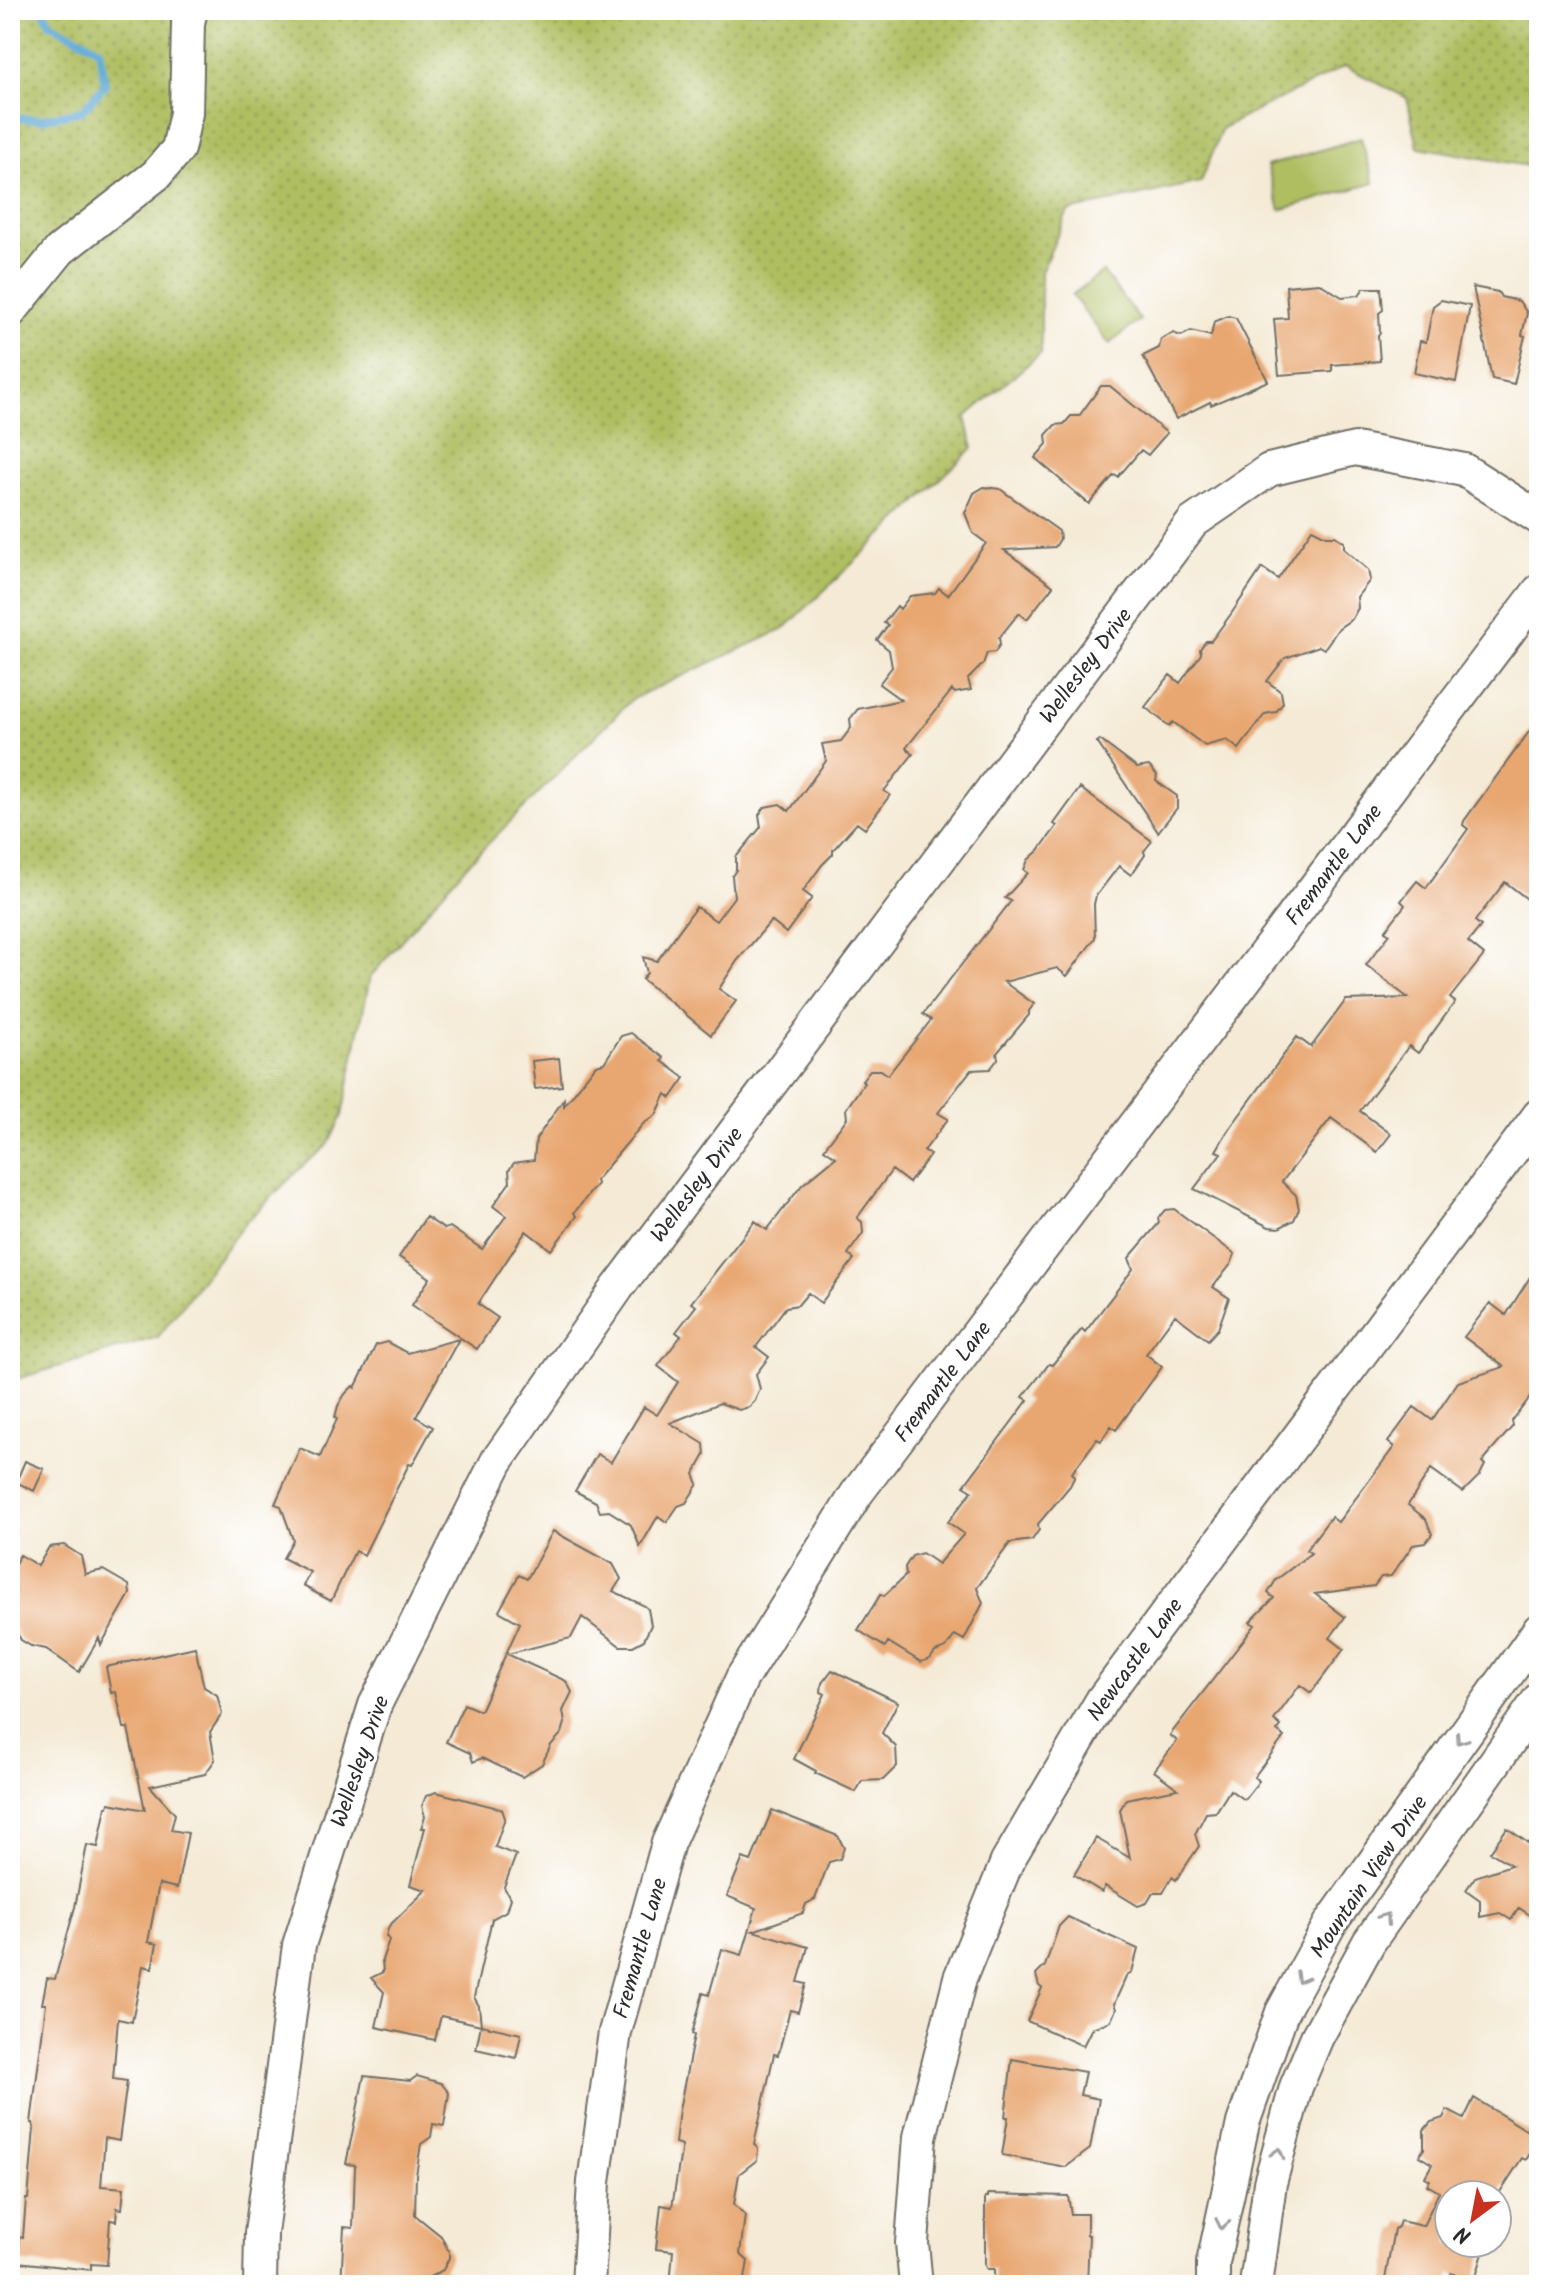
<svg xmlns="http://www.w3.org/2000/svg" width="1549" height="2295" font-family="Kalam,sans-serif">
<style>
.grass{fill:#afbe61;stroke:#6d7446;stroke-width:2}
.park{fill:url(#park-dots);stroke:#6d7446;stroke-width:2}
.lines{fill:none;stroke-linecap:round;stroke-linejoin:round}
.stream{stroke:#5da8d5;stroke-width:8}
.building{fill:#e8a670}
.minor-casing{stroke:#716e66;stroke-width:36}
.minor{stroke:#fff;stroke-width:32}
.oneway{stroke:#a0a0a0}
.labels{text-anchor:middle;stroke-width:6;stroke-linejoin:round;paint-order:stroke}
.street-label{font-size:22px;fill:#2b2b2b;stroke:#fff}
</style>
<defs>
<pattern id="park-dots" width="8" height="8" patternUnits="userSpaceOnUse" patternTransform="scale(2)"><rect width="8" height="8" fill="#afbe61"/><path d="M2 2h.1M6 6h.1" fill="none" stroke="#8f9b50" stroke-width="1.8" stroke-linecap="round"/></pattern>
</defs>
<rect width="100%" height="100%" fill="#fff"/>
<filter id="ink" filterUnits="userSpaceOnUse"><feTurbulence type="fractalNoise" baseFrequency=".0125" numOctaves="2"/><feDisplacementMap in="SourceGraphic" scale="16" xChannelSelector="R" yChannelSelector="G"/><feConvolveMatrix kernelMatrix="1 2 1 2 8 2 1 2 1" color-interpolation-filters="sRGB"/></filter>
<filter id="wash" filterUnits="userSpaceOnUse"><feTurbulence type="fractalNoise" baseFrequency=".006" numOctaves="4" result="noise"/><feDisplacementMap in="SourceGraphic" scale="32" xChannelSelector="R" yChannelSelector="G"/><feGaussianBlur stdDeviation="1.8" result="paint"/><feColorMatrix in="noise" values="0 0 0 0 0 0 0 0 0 0 0 0 0 0 0 0 0 1.4 0 .05"/><feComposite in="paint" operator="in"/></filter>
<g filter="url(#wash)">
<rect width="100%" height="100%" fill="#f4ead5"/>
<path class="grass" d="M1361,138L1374,183L1280,210L1267,166Z
M1103,272L1140,320L1109,344L1072,295Z"/>
<path class="park" d="M10,10H1539V168L1418,147L1407,98L1345,66L1222,128L1201,182L1068,211L1041,272V353L966,417L973,448L784,629L632,699L462,870L370,977L342,1116L328,1145L306,1163L246,1222L158,1337L10,1381Z"/>
<g class="lines">
<path class="stream" d="M10,118L41,119L82,111L105,85L99,49L50,23L43,10"/>
</g>
<g id="blocks">
<path class="building" d="M1319,283L1342,297L1359,295L1364,288H1381L1383,310L1379,313L1380,333L1378,336L1380,361L1332,365V371L1279,375L1274,319L1288,318L1286,286Z
M1473,287L1498,292L1501,297L1519,301L1527,313L1522,335L1525,336L1514,384L1492,379Z
M1441,300L1470,306L1456,382L1414,373L1420,341L1426,342L1433,306Z
M1228,316L1236,318L1268,381L1211,405L1210,402L1176,419L1143,356L1159,348L1161,339L1173,333L1181,336L1191,331L1211,336L1214,322Z
M1101,386H1110L1167,433L1148,455L1141,450L1118,477L1114,475L1089,504L1035,458L1047,444L1046,435L1055,425L1064,424L1071,416H1079Z
M984,487L1000,489L1059,531L1060,539L1055,547L1004,550L1053,586L1027,619L1019,613L999,638L1000,644L995,652L987,653L983,664L968,679L971,690L955,693L952,690L906,748L913,754L884,791L890,795L865,829L857,823L833,850V854L822,865L803,891L812,898L786,933L771,921L737,961L719,989L736,1001L711,1035L642,979L647,973L643,957L657,961L696,907L716,921L734,897L732,876L736,870V857L761,827L759,815L765,807L780,804L789,811L826,761L822,744L841,741L851,728L850,719L858,709L901,700L879,684L892,667L889,650L877,640L888,625L884,623L897,606L900,609L910,596L935,593L939,588L948,595L986,543L973,533L965,513L974,493Z
M1312,529L1326,536H1335L1344,542V549L1368,570L1370,580L1357,597L1358,608L1352,619L1339,628L1324,649L1319,646L1285,658L1267,681L1281,692L1283,703L1276,712L1265,714L1239,749L1227,740L1205,746L1173,722L1169,726L1145,707L1170,675L1180,683L1201,654L1200,649L1206,641H1211L1231,614L1262,568L1278,579Z
M1539,718V908L1505,882L1475,921L1481,926L1468,942L1484,955L1450,998L1455,1002L1418,1053L1409,1046L1360,1111L1391,1134L1377,1152L1331,1118L1282,1182L1296,1195L1299,1209L1294,1220L1279,1228L1269,1227L1194,1189L1221,1153L1216,1151L1227,1132L1297,1037L1311,1047L1346,1000L1408,998L1366,965L1390,934L1385,931L1405,905L1401,901L1417,881L1426,888L1468,829L1463,825L1464,821Z
M1100,740L1137,768L1149,766L1157,775L1156,781L1177,796V808L1158,832L1097,742Z
M1080,788L1152,841L1144,851L1145,855L1131,875L1119,866L1096,896L1094,904L1095,938L1067,976L1057,968L1004,982L1034,1004L1029,1011V1015L997,1053L998,1059L990,1069L971,1070L938,1113L948,1119L924,1151L930,1155L909,1183L892,1170L857,1218L862,1222L863,1233L848,1254L854,1259L821,1303L808,1293L798,1305L786,1307L756,1347L769,1357L756,1374L760,1389L755,1401L749,1407L739,1410L720,1403L670,1423L704,1444L705,1455L694,1474L698,1484L686,1503L678,1506L667,1522L658,1516L640,1547L631,1525L609,1511L600,1512L596,1502L575,1491L597,1454L611,1462L644,1407L657,1415L678,1382L658,1366L681,1336L676,1332L696,1306L691,1303L755,1221L767,1230L802,1185L836,1157L824,1149L847,1118L846,1109L864,1083L862,1080L870,1070H881L888,1075L931,1020L923,1014L1011,901L1005,898L1028,873L1024,870L1028,860L1039,850L1057,826L1054,824Z
M631,1033L664,1058L662,1061L685,1078L671,1098L666,1094L656,1115L643,1124L596,1180L597,1184L574,1213L577,1216L551,1250L526,1231L478,1304L498,1318L477,1349L412,1305L430,1278L399,1257L426,1217L444,1229L450,1227L482,1249L506,1216L493,1206L510,1182L509,1170L514,1163L534,1160L536,1139L564,1099V1106L596,1065L604,1063L621,1036Z
M559,1058L562,1086L535,1089L532,1061Z
M1174,1209L1235,1254L1231,1264L1213,1287L1229,1298L1218,1329L1208,1340L1175,1315L1146,1354L1162,1367L1116,1430L1111,1426L1101,1441L1097,1439L1072,1473L1075,1476L1070,1486L1038,1524L1039,1530L1032,1540L1010,1543L977,1588L983,1603L964,1640L955,1635L946,1648L935,1652L930,1659L921,1662L888,1642L885,1647L858,1630L881,1594L884,1596L906,1575L905,1567L912,1556L922,1553L938,1564L964,1534L948,1522L972,1491L964,1486L1028,1400L1023,1397L1049,1364L1052,1365L1082,1329L1085,1332L1133,1269L1129,1258L1159,1223L1158,1218L1165,1210Z
M1539,1263V1402L1531,1396L1512,1421L1513,1426L1482,1462L1485,1465L1480,1475L1463,1492L1431,1469L1408,1505L1426,1519L1432,1534L1425,1543L1413,1545L1391,1576L1381,1577L1374,1586L1315,1594L1345,1617L1330,1638L1344,1649L1311,1693L1300,1685L1274,1720L1281,1726L1277,1731L1284,1737L1254,1777L1259,1781L1244,1800L1230,1790L1216,1812L1206,1813L1195,1834L1199,1846L1193,1855L1176,1880L1172,1877L1163,1893H1153L1147,1903L1138,1906L1105,1886L1102,1892L1074,1875L1096,1838L1130,1858L1120,1810L1126,1799L1178,1789L1154,1771L1177,1741L1170,1735L1255,1625L1250,1622L1274,1598L1268,1593L1276,1580L1311,1553L1306,1550L1331,1517L1338,1522L1394,1447L1388,1442L1414,1407L1432,1420L1458,1382L1504,1367L1464,1337L1490,1303L1506,1315Z
M459,1339L416,1417L433,1427L412,1465L409,1464L364,1555L355,1551L331,1601L303,1586L310,1572L283,1558L293,1540L281,1506L275,1504L300,1448L320,1457L337,1419L335,1417L338,1406L345,1394L353,1386L355,1388L376,1345L387,1342L407,1353Z
M25,1461L44,1469L34,1491L16,1482Z
M553,1531L613,1564L621,1579L613,1591L645,1606L648,1609L651,1625L644,1640L633,1646H620L582,1617L571,1638L507,1654L566,1681L572,1692L563,1711L565,1723L562,1733L551,1745L542,1764L522,1777L482,1758L473,1762L470,1753L446,1742L464,1704L480,1711L520,1623L499,1611L519,1575L527,1579Z
M64,1545L81,1556L85,1574L103,1570L129,1585L130,1594L101,1645L99,1638L79,1672L46,1649L31,1646L21,1640L10,1621V1572L20,1555L38,1566L49,1547Z
M195,1647L204,1687L217,1695L222,1714L210,1732L215,1760L205,1774L150,1786L175,1814L171,1830L188,1833L177,1888L159,1884L148,1942L157,1944L152,1968L143,1966L132,2022L118,2019L113,2079L127,2081L119,2141L105,2138L101,2186L124,2188L122,2209L117,2208L116,2221L110,2220L107,2265L91,2264V2270L17,2262L19,2236L23,2237L26,2199H28L34,2128L33,2123H31L46,2004H42L47,1978L55,1979L75,1907L87,1845L98,1847L106,1807H108L109,1803L145,1810L128,1728H124L116,1692L111,1693L106,1667Z
M832,1670L898,1702L882,1733L896,1747L897,1766L883,1780L862,1781L856,1792L815,1773L816,1771L794,1759L825,1694L821,1692L822,1683Z
M436,1792L502,1809L505,1818L495,1847L516,1855L504,1887L510,1898L506,1911L492,1919L474,1997L479,2006L481,2025L521,2034L516,2058L476,2049L481,2025L441,2016L435,2040L376,2027L384,1992L371,1978L383,1972L382,1960L389,1940L386,1936L389,1926L426,1890L410,1885L425,1828H421L425,1817L422,1806L426,1796Z
M772,1810L838,1836L844,1848L840,1859L829,1862L815,1899L806,1904L803,1913L753,1931L808,1947L798,1982L806,1984L798,2012L790,2010L778,2055L774,2054L754,2144L758,2149L757,2160L739,2174L734,2204L745,2215L740,2254L748,2261L744,2285H670L673,2251L656,2249L661,2205L672,2207L682,2145L675,2143L679,2110L694,2035L692,2034L703,1993L709,1995L722,1949L742,1955L756,1908L727,1896L743,1858L751,1861Z
M1507,1828L1539,1851V1921L1519,1908L1511,1920L1500,1913L1480,1917V1900L1466,1890L1475,1877L1511,1865L1490,1852Z
M1068,1917L1138,1949L1132,1972L1127,1975L1114,2004L1116,2009L1111,2021L1092,2028L1083,2046L1027,2021L1042,1988L1039,1986L1036,1975L1045,1966L1059,1926Z
M1012,2059L1085,2072L1080,2095L1099,2099L1090,2149L1066,2167L1002,2155L1008,2117H1005Z
M364,2076L410,2081L417,2076L441,2083L449,2093L444,2126L433,2124L431,2137L421,2144L416,2175L415,2215L441,2236L449,2252V2258L443,2270L426,2279L425,2285H341L344,2227L353,2228L355,2165L346,2164Z
M1474,2098L1539,2138L1526,2160L1522,2158L1498,2195H1449V2243H1486L1475,2280L1451,2273L1447,2285H1384L1394,2229L1398,2227L1400,2221L1423,2226L1439,2192L1427,2185L1430,2180L1425,2177L1432,2164L1419,2156L1424,2149V2130L1431,2122L1443,2118L1447,2110L1464,2119Z
M988,2194L1068,2196L1071,2214H1087V2235H1089L1087,2285H994V2269H987L985,2266V2197H988Z"/>
</g>
</g>
<g filter="url(#ink)">
<use href="#blocks" fill-opacity="0" stroke="#716e66" stroke-width="2"/>
<g class="lines">
<defs>
<path id="minor" d="M10,312L60,250L156,175L178,149L186,113L188,23L191,10
M260,2285L261,2233L299,1945L375,1705L497,1461L618,1287L1193,522L1269,470L1355,449L1464,470L1539,518
M588,2285L594,2182L615,2032L668,1843L742,1678L857,1493L1539,591
M916,2285L912,2243L920,2137L960,1978L1007,1862L1102,1700L1539,1115
M1213,2285V2263L1243,2123L1282,2012L1330,1924L1539,1630
M1256,2285L1270,2183L1296,2087L1317,2037L1369,1942L1539,1699"/>
</defs>
<use href="#minor" class="minor-casing"/>
<use href="#minor" class="minor"/>
</g>
<defs><path id="oneway-chevron" d="M-2-3.5L2.5 0L-2 3.5" fill="none" stroke-width="1.6" stroke-linecap="round" stroke-linejoin="round" transform="scale(2)"/></defs>
<g class="oneway">
<use href="#oneway-chevron" transform="translate(1461 1739) rotate(125)"/>
<use href="#oneway-chevron" transform="translate(1385 1918) rotate(-55)"/>
<use href="#oneway-chevron" transform="translate(1301 1978) rotate(119)"/>
<use href="#oneway-chevron" transform="translate(1278 2153) rotate(-75)"/>
<use href="#oneway-chevron" transform="translate(1222 2224) rotate(102)"/>
</g>
</g>
<g class="labels">
<g class="street-label">
<text transform="translate(1085 665) rotate(-53)" y="8">Wellesley Drive</text>
<text transform="translate(1333 864) rotate(-53)" y="8">Fremantle Lane</text>
<text transform="translate(696 1184) rotate(-53)" y="8">Wellesley Drive</text>
<text transform="translate(942 1381) rotate(-53)" y="8">Fremantle Lane</text>
<text transform="translate(1134 1659) rotate(-54)" y="8">Newcastle Lane</text>
<text transform="translate(359 1761) rotate(-71)" y="8">Wellesley Drive</text>
<text transform="translate(1368 1876) rotate(-56)" y="8">Mountain View Drive</text>
<text transform="translate(639 1948) rotate(-74)" y="8">Fremantle Lane</text>
</g>
</g>
<rect width="1549" height="2295" fill="none" stroke="#fff" stroke-width="40"/>
<g transform="translate(1473 2219) rotate(212)"><circle r="38" fill="#ffffff" stroke="#aaaaaa" stroke-width="2"/>
<path d="M0-6L14 30L0 20L-14 30Z" fill="#c8321e"/>
<text y="-12" font-size="22" font-weight="bold" text-anchor="middle" fill="#2b2b2b">N</text>
</g>
</svg>
